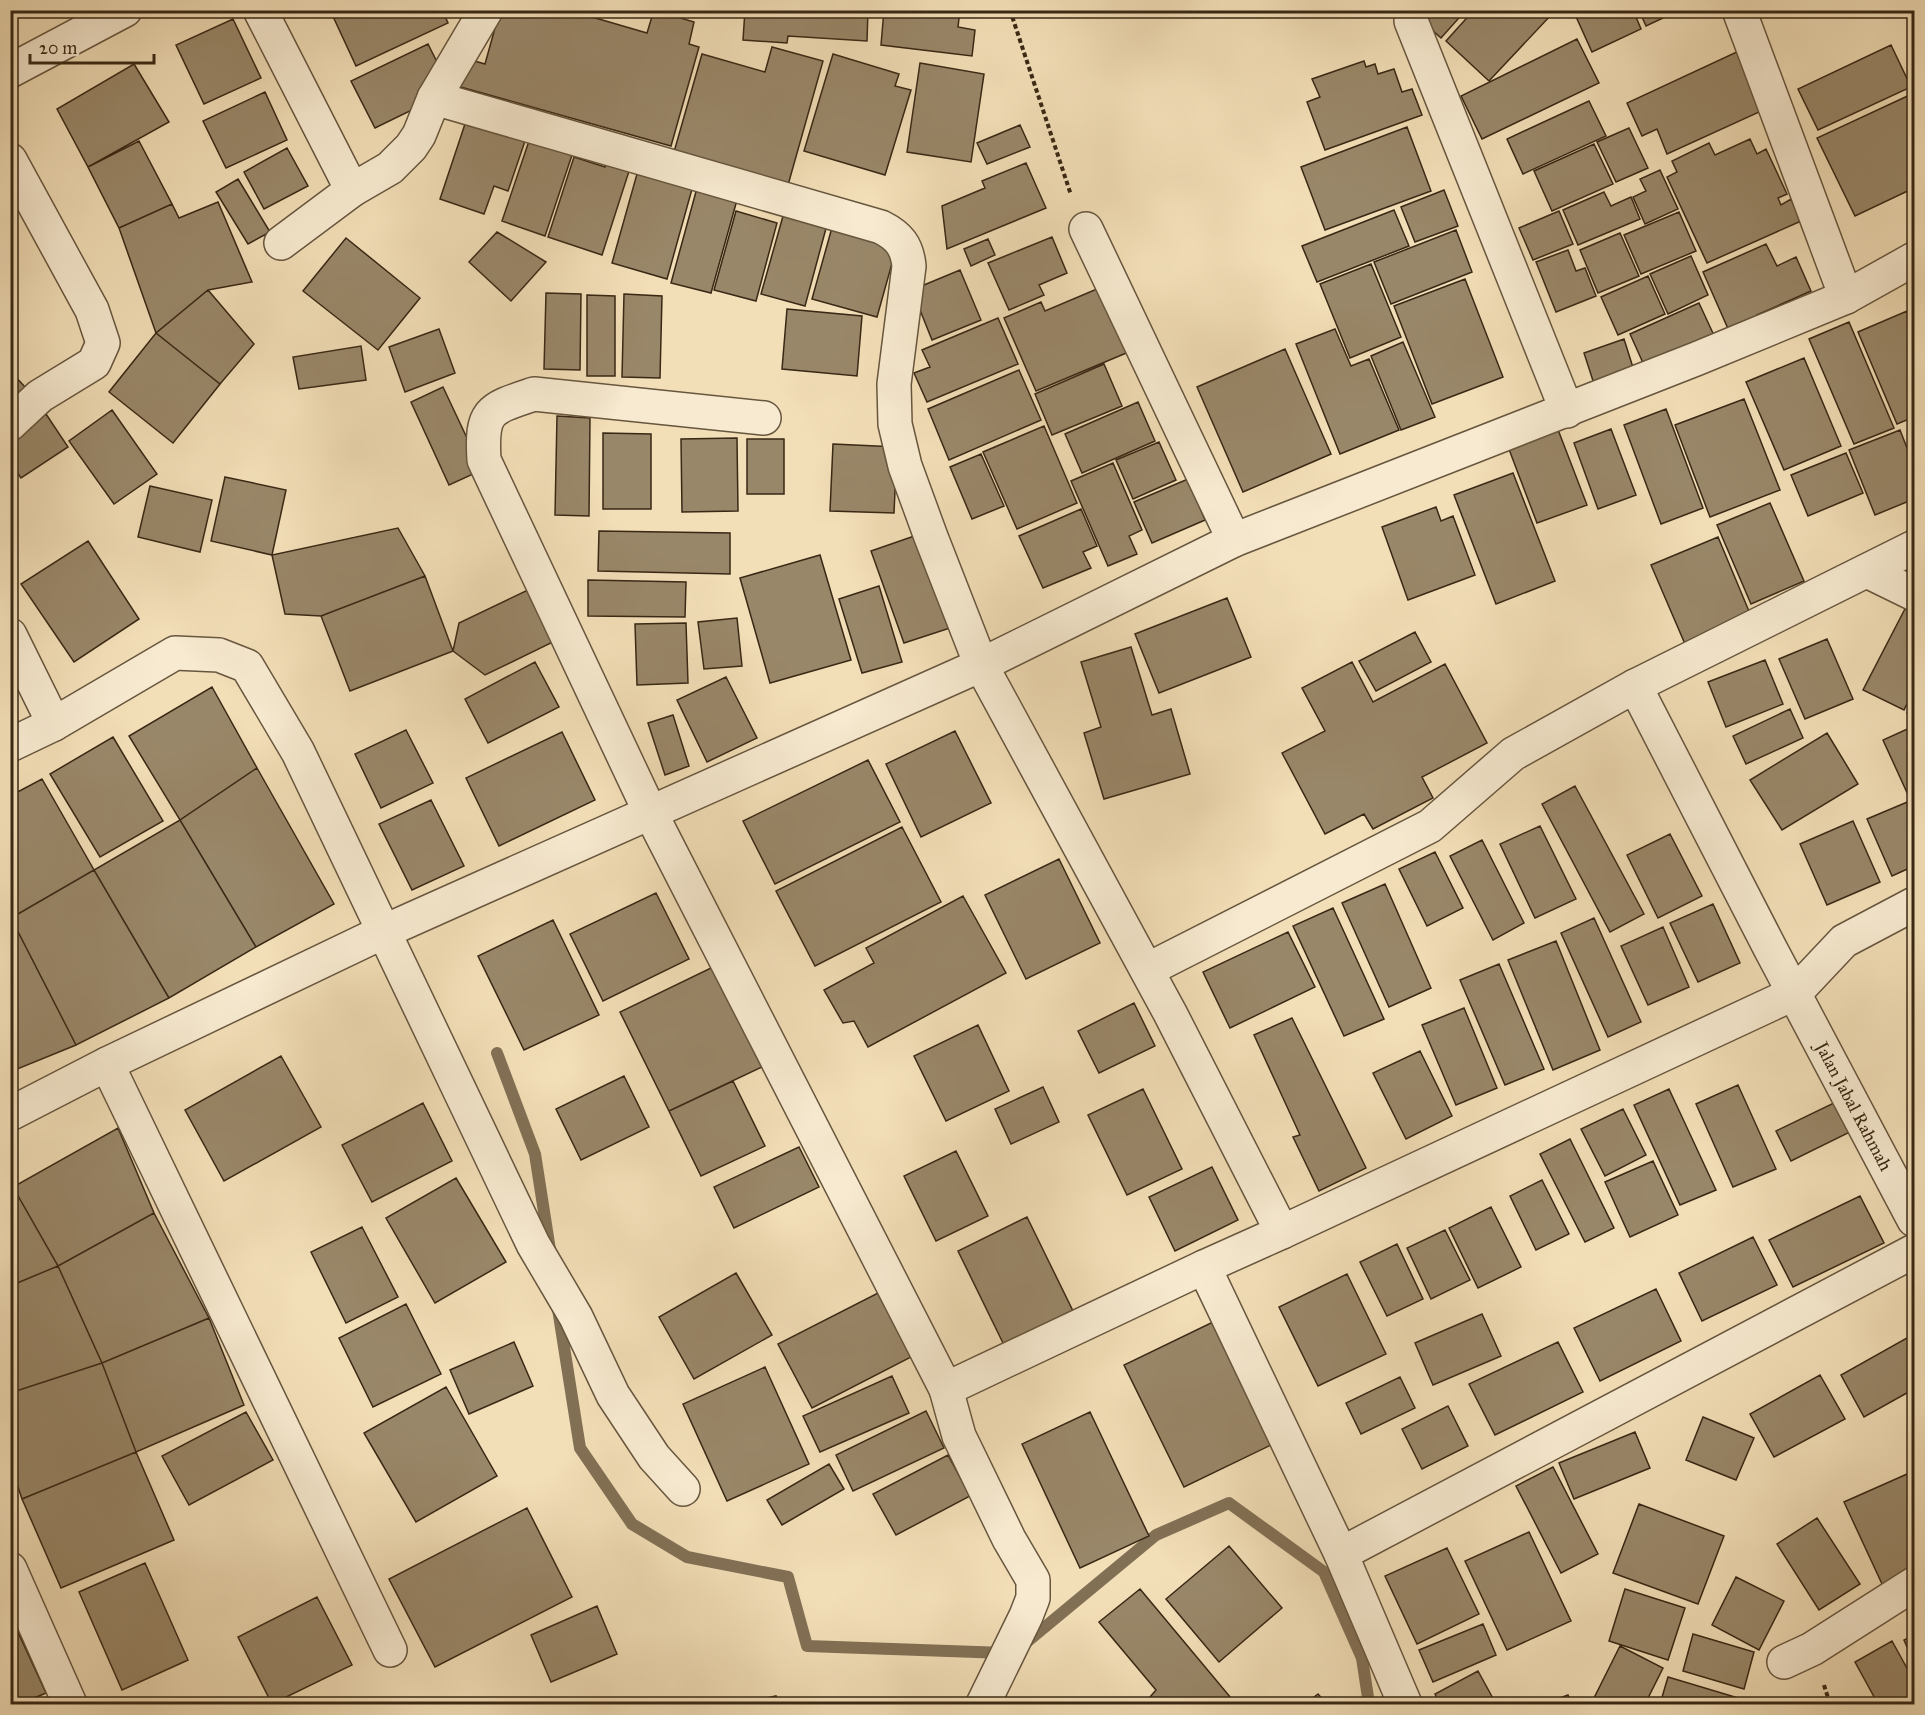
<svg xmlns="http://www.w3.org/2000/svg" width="1925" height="1715" font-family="'IM FELL Great Primer',serif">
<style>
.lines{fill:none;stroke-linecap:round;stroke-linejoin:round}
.stream{stroke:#827055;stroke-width:12}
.building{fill:#998769;stroke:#392815;stroke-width:1.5}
.minor-casing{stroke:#67563e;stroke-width:36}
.path{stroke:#392815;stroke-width:4;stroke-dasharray:4.5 3;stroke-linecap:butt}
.minor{stroke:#f7ead0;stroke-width:33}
.labels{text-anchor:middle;stroke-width:4.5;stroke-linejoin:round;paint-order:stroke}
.street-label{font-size:18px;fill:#392815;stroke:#f7ead0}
</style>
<rect width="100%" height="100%" fill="#f2deb7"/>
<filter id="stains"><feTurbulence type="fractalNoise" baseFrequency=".00333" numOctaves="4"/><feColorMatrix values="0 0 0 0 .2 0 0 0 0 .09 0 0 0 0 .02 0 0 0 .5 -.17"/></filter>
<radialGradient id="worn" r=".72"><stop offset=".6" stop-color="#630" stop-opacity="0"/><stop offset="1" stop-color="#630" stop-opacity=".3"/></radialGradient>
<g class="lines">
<path class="stream" d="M497,1053L535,1154L550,1250
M558,1309L580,1448L632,1524L687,1557L788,1577L807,1646L1005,1653
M1022,1646L1156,1535L1229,1503L1324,1572L1362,1658L1369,1704"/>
</g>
<path class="building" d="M10,10H30L10,20Z
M330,10H442L448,23L356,66Z
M500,10H568L647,33L654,10L694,22L689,44L699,47L671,146L457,86L464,58L485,64Z
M745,10H868L867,41L788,36L787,43L743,40Z
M884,10H960L958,27L975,30L972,56L881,45Z
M1419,10H1466L1441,38L1415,15Z
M1474,10H1549L1552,14L1489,81L1446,41Z
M1573,10H1633L1641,29L1592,52Z
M1639,10H1680L1646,26Z
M233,19L261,78L204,104L176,45Z
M1577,39L1599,83L1482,139L1461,96Z
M428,44L438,64L414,109L375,128L351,81Z
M1891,45L1911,87L1818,130L1798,89Z
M772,47L823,61L788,185L674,152L702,54L765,72Z
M1741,50L1768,108L1667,154L1657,129L1642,136L1627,103Z
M833,54L899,74L895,86L911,90L885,175L804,151Z
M1364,61L1366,67L1375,64L1378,74L1394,69L1402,92L1412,89L1422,115L1325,150L1307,102L1320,97L1312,79Z
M920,63L984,74L971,162L907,152Z
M134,64L169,122L88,167L57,109Z
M265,92L287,140L226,168L203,121Z
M1914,93V188L1855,216L1817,138Z
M1589,101L1606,136L1523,174L1507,139Z
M466,121L525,141L508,191L494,186L484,214L440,199Z
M1020,125L1030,147L987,164L977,143Z
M1407,127L1431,191L1325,230L1301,167Z
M1629,128L1648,168L1616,182L1597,142Z
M1750,139L1757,154L1766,149L1787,194L1778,198L1781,205L1791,199L1801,221L1707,263L1667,177L1677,172L1672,161L1709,143L1715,155Z
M139,141L172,204L119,228L88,167Z
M529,141L572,155L545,236L502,221Z
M1594,144L1613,184L1552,211L1534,171Z
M287,148L308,186L264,209L244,172Z
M574,157L605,167L608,157L631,165L602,255L548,237Z
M1026,163L1046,208L947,249L942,206L985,188L982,181Z
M1660,170L1678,209L1645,224L1633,197L1646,191L1640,179Z
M637,174L692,189L667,279L612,263Z
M238,179L270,232L248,244L216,192Z
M697,188L737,200L711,293L671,283Z
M1444,190L1458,226L1415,242L1401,207Z
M1604,192L1611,206L1631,197L1640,219L1578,245L1563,210Z
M218,202L252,282L208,290L156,333L119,228L172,204L179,218Z
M785,209L828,221L805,306L761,294Z
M1394,210L1409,246L1317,282L1302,246Z
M736,211L777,223L756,301L714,290Z
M1559,211L1573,244L1533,260L1519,228Z
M1679,212L1696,251L1641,274L1624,235Z
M833,224L898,242L877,317L812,299Z
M1456,230L1472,272L1391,304L1374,262Z
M497,232L546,262L511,301L469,262Z
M1620,233L1639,276L1598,293L1580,250Z
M1052,237L1067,273L1039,285L1044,295L1009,310L988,263Z
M346,238L420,298L378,350L303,291Z
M988,239L995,255L971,266L964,249Z
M1766,244L1777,266L1796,257L1811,291L1757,315L1762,327L1733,340L1703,272Z
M1568,250L1576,271L1585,268L1596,296L1556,312L1536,262Z
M1691,256L1708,295L1668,314L1650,274Z
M1371,264L1401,337L1350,358L1320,284Z
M960,270L981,320L932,340L912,290Z
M1648,276L1665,314L1618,335L1601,297Z
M1465,279L1503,377L1432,404L1394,306Z
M1104,286L1131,351L1036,391L1004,318L1041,302L1045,311Z
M208,290L254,344L220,384L156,333Z
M546,293L581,294L580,370L544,369Z
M624,294L662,296L660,378L622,377Z
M587,295L615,296V376H587Z
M1699,303L1718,344L1648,374L1630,334Z
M1914,305V320L1909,307Z
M787,309L862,316L857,376L782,369Z
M1907,311L1914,329V417L1897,424L1858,332Z
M998,318L1018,364L927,402L914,373L930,367L922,350Z
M1849,322L1894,428L1854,444L1809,339Z
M439,329L455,373L405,392L389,347Z
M1335,329L1351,366L1369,359L1399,430L1340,454L1296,344Z
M156,333L220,384L173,443L109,392Z
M1624,339L1636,377L1596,390L1584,353Z
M1403,342L1435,417L1401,430L1371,356Z
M361,346L366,380L299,389L293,357Z
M1285,349L1331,454L1243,492L1197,387Z
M1804,358L1841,446L1784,470L1746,382Z
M1104,364L1122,406L1052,435L1035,394Z
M1019,370L1041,420L949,460L928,409Z
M10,371L26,388L10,402Z
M443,387L482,470L449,485L411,402Z
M1744,399L1780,490L1710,517L1675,425Z
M1138,402L1155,441L1082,473L1065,434Z
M1666,409L1703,508L1661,524L1624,425Z
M112,410L157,474L114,504L69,441Z
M46,414L68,447L21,478L10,463V437Z
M557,416L590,418L589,516L555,515Z
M1914,422V438L1909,425Z
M1044,426L1077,503L1017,529L983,452Z
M1557,427L1587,505L1537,523L1507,444Z
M1611,429L1636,495L1598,509L1574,443Z
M1900,430L1914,466V499L1875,515L1849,450Z
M603,433L651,434V509H603Z
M737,438L738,511L682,512L681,439Z
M747,439H784V494H747Z
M1159,442L1176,480L1133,499L1116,460Z
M833,444L897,447L894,513L830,511Z
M1846,453L1863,493L1808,516L1791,475Z
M981,454L1004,506L972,519L950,467Z
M1113,463L1142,530L1129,536L1137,554L1108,566L1071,481Z
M1513,473L1555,581L1496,604L1454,495Z
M225,477L286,490L272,555L211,541Z
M1188,479L1205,520L1152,543L1134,502Z
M150,486L212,500L200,552L138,537Z
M1770,503L1804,581L1751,604L1717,525Z
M1436,507L1441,521L1453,516L1475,575L1408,600L1382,527Z
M1081,509L1097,546L1083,552L1091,568L1043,588L1019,536Z
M398,528L425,576L321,616L285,614L272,555Z
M599,531L730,533V574L598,571Z
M923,533L956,626L904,643L871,551Z
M1718,537L1751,616L1685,644L1651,565Z
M88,541L139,619L74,662L21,584Z
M820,555L851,660L770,683L740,578Z
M425,576L453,651L350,691L321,616Z
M588,580L686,582L685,617L588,616Z
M879,586L902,662L862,673L839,599Z
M530,589L555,641L485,675L453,651L459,623Z
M1227,598L1251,657L1159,693L1135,634Z
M1907,605L1914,609V689L1904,710L1863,690Z
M737,618L742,666L704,669L698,622Z
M686,623L688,683L637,685L635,624Z
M1415,632L1431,662L1376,691L1359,661Z
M1827,639L1853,699L1805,719L1779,659Z
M1131,647L1152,715L1171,709L1190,774L1104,799L1084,733L1101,727L1081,662Z
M1765,660L1783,704L1726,727L1708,682Z
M535,662L559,707L488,743L465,699Z
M1352,662L1373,702L1445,664L1487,743L1422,777L1433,798L1373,829L1364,814L1325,834L1282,753L1325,731L1302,688Z
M726,677L757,738L707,762L677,700Z
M212,687L257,768L180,820L129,736Z
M1914,698V717L1907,713Z
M1790,709L1803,738L1746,764L1733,736Z
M673,715L689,766L665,775L648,723Z
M1914,726V795L1909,797L1883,740Z
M406,730L433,783L381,808L355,754Z
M955,731L991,803L921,837L886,764Z
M562,732L595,800L499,846L466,778Z
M1827,733L1858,784L1782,830L1750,780Z
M113,737L163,821L100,857L50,774Z
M868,760L900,822L775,884L743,821Z
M257,768L334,904L256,947L180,820Z
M42,779L94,870L11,918L10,796Z
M1575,786L1644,914L1610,932L1542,804Z
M431,800L464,866L412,890L379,824Z
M1912,800L1914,806V866L1892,876L1867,819Z
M180,820L256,947L169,998L94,870Z
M1853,821L1880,882L1827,905L1800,844Z
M1540,826L1576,899L1535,918L1500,844Z
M902,827L941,902L815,966L776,891Z
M1670,834L1702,896L1658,918L1627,855Z
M1482,840L1524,923L1493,940L1450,856Z
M1435,852L1463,908L1427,926L1399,869Z
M1059,859L1100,943L1026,979L985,895Z
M94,870L169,998L76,1045L11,918Z
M1385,884L1431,988L1389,1007L1342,903Z
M656,893L689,959L603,1001L570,934Z
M963,896L1006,973L868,1047L854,1021L843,1023L824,990L874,963L866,948Z
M1713,904L1740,963L1698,982L1670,923Z
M1333,908L1384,1019L1344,1036L1293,926Z
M11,918L76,1045L10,1072V919Z
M1594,918L1641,1022L1608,1037L1561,933Z
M553,920L599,1015L524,1050L478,956Z
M1663,927L1689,987L1648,1005L1621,946Z
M1288,932L1315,987L1230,1028L1203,972Z
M1556,941L1600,1050L1553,1070L1508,960Z
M1499,964L1544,1069L1505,1085L1460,980Z
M713,967L762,1067L669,1111L620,1012Z
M1134,1003L1155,1046L1099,1073L1078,1031Z
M1464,1008L1497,1088L1456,1105L1422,1025Z
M1292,1018L1366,1168L1319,1191L1293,1137L1300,1135L1254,1035Z
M978,1025L1009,1091L946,1121L914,1056Z
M1420,1051L1452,1116L1406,1139L1373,1073Z
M281,1056L321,1127L224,1181L185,1110Z
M624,1076L649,1127L581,1160L556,1109Z
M733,1081L765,1146L701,1176L669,1111Z
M1738,1085L1776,1169L1733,1187L1696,1104Z
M1043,1087L1059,1122L1011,1144L995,1109Z
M1143,1089L1182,1169L1127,1195L1088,1115Z
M1669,1089L1716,1190L1680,1205L1634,1105Z
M1838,1101L1852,1131L1791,1161L1776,1131Z
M423,1103L452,1161L372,1202L342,1145Z
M1623,1109L1646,1155L1605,1176L1581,1129Z
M118,1128L154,1213L58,1266L13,1187Z
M1570,1139L1614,1228L1585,1242L1540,1154Z
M799,1147L819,1187L734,1228L714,1187Z
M956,1151L988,1216L936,1241L904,1176Z
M1653,1161L1678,1215L1630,1237L1605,1182Z
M1212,1167L1238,1220L1175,1251L1149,1197Z
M456,1178L506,1262L435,1303L386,1218Z
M1542,1180L1569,1234L1536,1250L1510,1196Z
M13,1187L58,1266L10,1286V1188Z
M1860,1196L1884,1243L1793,1287L1769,1240Z
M1491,1207L1521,1267L1478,1288L1449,1228Z
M154,1213L209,1318L102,1363L58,1266Z
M1027,1217L1073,1311L1004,1345L958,1251Z
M362,1227L398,1297L346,1323L311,1252Z
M1445,1230L1470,1280L1431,1299L1407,1248Z
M1753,1237L1777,1285L1702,1321L1679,1273Z
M1397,1244L1423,1299L1387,1316L1360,1262Z
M58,1266L102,1363L10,1393V1286Z
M736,1273L772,1335L694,1379L659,1317Z
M1347,1274L1386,1354L1318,1386L1279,1307Z
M1656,1289L1681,1341L1600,1381L1574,1328Z
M880,1292L913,1356L812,1408L778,1344Z
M406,1304L441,1374L373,1407L339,1338Z
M1482,1314L1501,1356L1433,1385L1415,1343Z
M209,1318L244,1405L136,1452L102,1363Z
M1213,1322L1273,1444L1184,1487L1124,1365Z
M1914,1334V1389L1864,1417L1841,1375Z
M514,1342L533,1386L469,1414L450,1370Z
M1558,1342L1583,1392L1495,1435L1469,1384Z
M102,1363L136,1452L22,1499L10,1463V1393Z
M765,1367L809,1464L727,1501L683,1404Z
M1820,1375L1845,1419L1774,1457L1750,1414Z
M892,1376L909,1413L820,1452L803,1416Z
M1400,1377L1415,1408L1361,1434L1346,1403Z
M446,1387L497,1476L416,1522L364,1433Z
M1448,1406L1468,1446L1422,1469L1402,1429Z
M926,1411L944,1448L853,1491L836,1455Z
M246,1412L273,1460L189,1505L162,1456Z
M1090,1412L1149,1536L1080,1568L1022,1444Z
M1703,1417L1754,1438L1736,1480L1686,1460Z
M1635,1432L1650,1468L1574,1499L1559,1463Z
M136,1452L174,1540L61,1588L22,1499Z
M948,1455L970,1496L896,1535L873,1494Z
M829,1464L844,1489L782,1525L767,1500Z
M1553,1467L1598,1554L1561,1573L1516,1486Z
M1914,1471V1572L1883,1586L1844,1502Z
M1639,1504L1724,1536L1698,1604L1613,1573Z
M527,1508L572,1597L435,1667L389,1579Z
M1817,1518L1860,1584L1819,1610L1777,1544Z
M1529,1532L1571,1621L1507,1650L1465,1561Z
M1229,1546L1282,1608L1219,1662L1166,1599Z
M1447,1548L1479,1614L1417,1644L1385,1576Z
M145,1563L188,1660L122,1690L79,1592Z
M1736,1577L1784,1601L1759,1650L1712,1625Z
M1140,1589L1236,1704H1144L1156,1690L1099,1622Z
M1625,1589L1685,1608L1668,1660L1609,1641Z
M317,1597L352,1665L272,1704L238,1637Z
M597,1606L617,1654L551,1682L531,1635Z
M1483,1624L1496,1655L1433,1682L1419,1650Z
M16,1628L46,1693L20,1704H10V1630Z
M1693,1634L1754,1652L1744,1689L1683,1671Z
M1914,1635V1663L1904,1640Z
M1892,1641L1914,1681V1693L1894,1704H1878L1855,1662Z
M1620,1646L1663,1668L1645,1704H1591Z
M1478,1671L1495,1702L1440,1704L1435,1694Z
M1668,1677L1745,1700L1744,1704H1660Z
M1318,1694L1327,1704H1305Z
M1568,1695L1572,1704H1544Z
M776,1696L778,1704H739Z"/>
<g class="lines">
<defs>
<g id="minor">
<path d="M260,10L352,190L390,168L411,147L419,135L434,98L486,10"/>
<path d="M1411,21L1567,411"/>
<path d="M10,71L125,10"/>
<path d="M434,98L881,227C899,236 907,246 909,266L894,384L895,424L905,466L931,537L981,665L1170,1013L1282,1232L1204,1267"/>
<path d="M10,160L92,310L103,343L94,363L40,396L10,424"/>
<path d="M1086,229L1234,540"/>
<path d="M281,243L352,190"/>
<path d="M1846,297L1914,259"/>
<path d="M764,418L534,394C489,409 481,410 484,460L650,812L946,1389L1204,1267L1341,1554L1405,1704"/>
<path d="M1867,571L1914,594"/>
<path d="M10,635L54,724"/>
<path d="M1635,686L1914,547"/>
<path d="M10,745L54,724L175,653L219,655L247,666L298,752L533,1244L576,1317L613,1395L654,1457L683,1489"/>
<path id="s1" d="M1147,970L1430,826L1513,754L1635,686L1770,948L1914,1220"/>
<path d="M107,1064L390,1650"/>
<path d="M10,1114L107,1064L383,932L981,665L1234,540L1696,359L1846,297L1739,10"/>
<path d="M1282,1232L1795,993L1844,941L1914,904"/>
<path d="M946,1389L959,1436L1009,1539L1033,1580V1598L1026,1616L983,1704"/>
<path d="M1341,1554L1914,1251"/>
<path d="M10,1569L70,1704"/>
<path d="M1784,1662L1812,1649L1914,1584"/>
</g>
</defs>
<use href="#minor" class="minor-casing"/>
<path class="path" d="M1010,10L1071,195
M1824,1685L1830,1704"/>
<use href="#minor" class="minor"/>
</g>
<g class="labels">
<g class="street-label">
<text dy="6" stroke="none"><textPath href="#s1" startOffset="1041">Jalan Jabal Rahmah</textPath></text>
</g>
</g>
<rect width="1925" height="1715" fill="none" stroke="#f2deb7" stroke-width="36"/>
<rect x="12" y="12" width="1901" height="1691" fill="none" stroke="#392815" stroke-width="3"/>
<rect x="18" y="18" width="1889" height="1679" fill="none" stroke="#392815" stroke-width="1.5"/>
<path d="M30 54v9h124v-9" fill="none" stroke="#392815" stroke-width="3"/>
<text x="39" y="54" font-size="18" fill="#392815" stroke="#f7ead0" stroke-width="4.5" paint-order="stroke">20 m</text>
<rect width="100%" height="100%" filter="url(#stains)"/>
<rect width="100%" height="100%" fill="url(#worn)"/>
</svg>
